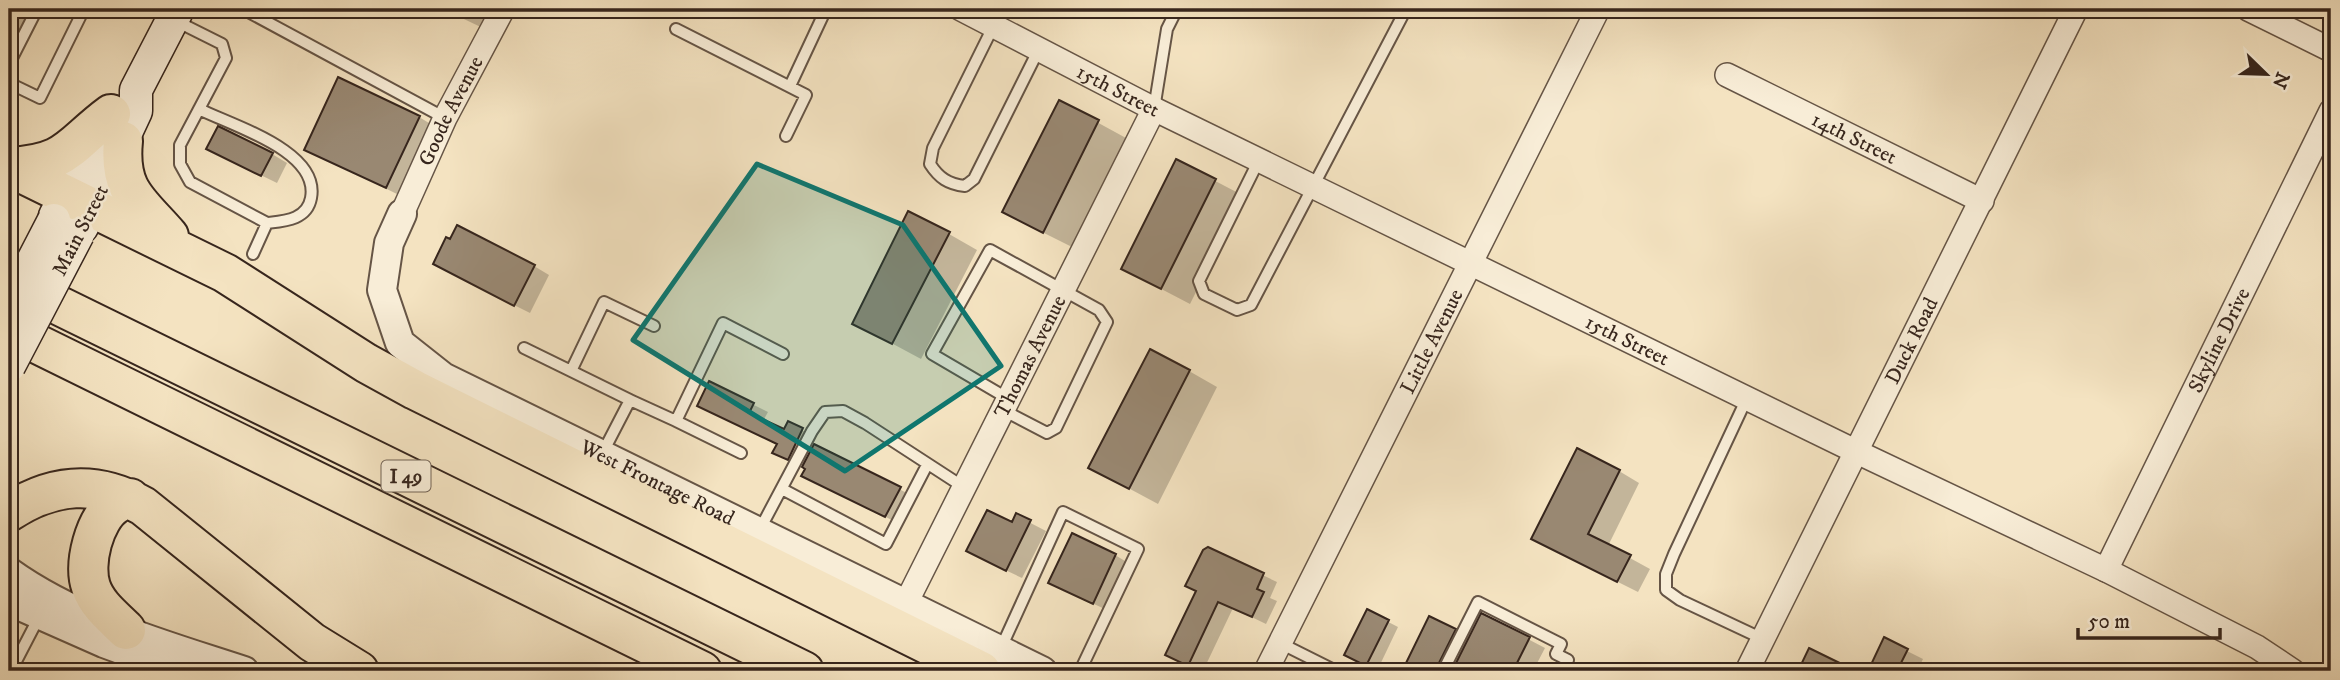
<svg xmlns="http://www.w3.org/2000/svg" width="2340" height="680" font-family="'IM FELL DW Pica',serif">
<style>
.shadow{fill:#0003}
.building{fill:#998872;stroke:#37261d;stroke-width:2}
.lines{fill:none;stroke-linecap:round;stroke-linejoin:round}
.service-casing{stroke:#665546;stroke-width:14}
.minor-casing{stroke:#665546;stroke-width:26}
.tertiary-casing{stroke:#665546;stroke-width:32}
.secondary-casing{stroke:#37261d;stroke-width:35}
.motorway-casing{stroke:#37261d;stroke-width:42}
.service{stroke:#f8edd7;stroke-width:10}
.minor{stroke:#f8edd7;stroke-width:23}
.tertiary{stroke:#f8edd7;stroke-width:28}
.secondary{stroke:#f8edd7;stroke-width:32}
.motorway{stroke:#f4e3c1;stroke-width:38}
.secondary-bridge-casing{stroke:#37261d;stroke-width:35;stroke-linecap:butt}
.secondary-bridge{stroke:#f8edd7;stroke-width:32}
.marked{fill:#0f766e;fill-opacity:0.2;stroke:#0f766e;stroke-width:5;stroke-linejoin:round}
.labels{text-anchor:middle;stroke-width:5;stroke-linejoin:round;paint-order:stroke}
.shield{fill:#f8edd7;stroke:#716255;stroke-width:2}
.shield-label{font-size:19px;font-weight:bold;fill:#37261d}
.street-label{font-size:21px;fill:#37261d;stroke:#f8edd7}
</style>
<rect width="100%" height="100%" fill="#f4e3c1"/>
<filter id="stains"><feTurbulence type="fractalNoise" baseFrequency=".00286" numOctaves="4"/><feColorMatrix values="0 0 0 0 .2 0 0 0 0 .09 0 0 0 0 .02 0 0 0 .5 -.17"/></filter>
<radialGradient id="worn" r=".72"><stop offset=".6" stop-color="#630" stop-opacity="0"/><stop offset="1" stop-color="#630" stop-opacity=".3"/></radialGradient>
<path class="shadow" d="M9,9H31L10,53L9,52Z
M443,9H500L489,31Z
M1060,102L1126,138L1072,247L1032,227Z
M419,117L439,129L407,199L306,149Z
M272,154L287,163L277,183L224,157Z
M1177,161L1244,196L1190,304L1123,269Z
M949,234L977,250L921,359L854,323Z
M534,266L549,275L530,313L450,273Z
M1189,371L1217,387L1158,504L1091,468Z
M710,383L768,412L763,421L785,432L802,430L816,438L812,446L915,497L902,525L819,484L807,468L775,452L778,445Z
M1619,471L1639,483L1608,546L1650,569L1638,592L1554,550Z
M1017,516L1046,531L1022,578L984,560Z
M1208,549L1277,582L1270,598L1277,601L1266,624L1233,608L1203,671H1200L1181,662Z
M1115,555L1130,564L1109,611L1066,591Z
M1367,611L1398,627L1377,671L1356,660Z
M1482,615L1545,648L1533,671H1424L1408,662L1455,630L1470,639Z
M1885,640L1923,659L1917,671H1869Z"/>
<path class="building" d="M338,77L420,116L386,188L304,150Z
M1059,100L1099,120L1043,233L1002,212Z
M218,126L273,153L261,176L206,149Z
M1176,159L1216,179L1161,289L1121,269Z
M908,211L950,232L892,344L852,324Z
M457,225L535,265L514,306L433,264L446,237L450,239Z
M1150,349L1190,370L1129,489L1088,468Z
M709,381L754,403L749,413L784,429L788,421L803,428L788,460L772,453L777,444L697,406Z
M814,444L901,487L885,517L801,476L805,469L802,467Z
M1577,448L1620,470L1588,534L1631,555L1617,582L1531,539Z
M987,510L1012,522L1016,513L1031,520L1006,571L966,551Z
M1072,533L1116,554L1093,604L1048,583Z
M1208,547L1264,573L1257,589L1264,592L1252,617L1218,602L1188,666L1165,655L1196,591L1185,586L1203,550Z
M1367,609L1389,620L1366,666L1344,655Z
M1481,613L1530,637L1513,671H1452Z
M1429,616L1456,629L1435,671H1423L1406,663Z
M1884,637L1908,649L1897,671H1868Z
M1809,648L1856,671H1798Z"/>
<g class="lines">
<defs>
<path id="service" d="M152,9L222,44L226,58L180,145V164L190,182L267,223L253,254
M243,9L445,118
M994,25L933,148L930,164C939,178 948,184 965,186L974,179L1039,49
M676,29L806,95L786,136
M9,64L37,9
M9,83L40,98L84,9
M790,86L826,9
M199,109C233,126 320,151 311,198C307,220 284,221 267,223
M1154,109L1167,29L1177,9
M1259,160L1199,281L1204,294L1237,310L1251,305L1406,9
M524,348L571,371
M1747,398L1674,554L1666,574V590L1680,600L1763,639
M630,400L571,371L604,302L654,326
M1003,410L1047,433L1056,428L1107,322L1099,310L990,250L932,354L1007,398
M676,421L741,453
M602,454L630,400L676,421L723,323L783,354
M782,489L886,544L927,465
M759,531L812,431L825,412L843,411L865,423L962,486
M1280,643L1336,671
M1001,648L1063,512L1138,549L1080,671
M11,671L39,617
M1443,671L1478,602L1561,644L1556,654L1568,660L1562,671"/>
<g id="minor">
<path id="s1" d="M961,9L1154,109L1857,452L2106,570L2257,647L2293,671"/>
<path d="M2248,9L2331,50"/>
<path id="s2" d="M1727,75L1982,201"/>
<path id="s3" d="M402,214L445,118L503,9"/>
<path id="s4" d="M2106,570L2331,111"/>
<path id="s5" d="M906,603L1154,109"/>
<path id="s6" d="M1266,671L1598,9"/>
<path id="s7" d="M1747,671L2076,9"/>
</g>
<g id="tertiary">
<path id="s8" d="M402,214L389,243L382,290L400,343L443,377L1042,671"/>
<path d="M9,572C77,621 165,645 244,671"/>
<path d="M9,601L104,643L180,671"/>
</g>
<path id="secondary" d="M55,216L106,123
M82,227L136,111V90L178,9"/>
<path id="motorway" d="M123,141C118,192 140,202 169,236
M9,167L225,273L366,363L415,390L981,671
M9,167C69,164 69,145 111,114
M11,282L804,671
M9,330L702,671
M9,512C53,483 97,480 143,506L312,642L359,671
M126,630C113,617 97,605 91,587C83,564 94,519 115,505C119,502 125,500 130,498"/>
</defs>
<use href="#service" class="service-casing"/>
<use href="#minor" class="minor-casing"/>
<use href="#tertiary" class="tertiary-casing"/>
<use href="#secondary" class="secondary-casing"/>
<use href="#motorway" class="motorway-casing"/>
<use href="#service" class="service"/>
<use href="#minor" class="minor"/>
<use href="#tertiary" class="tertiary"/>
<use href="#secondary" class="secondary"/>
<use href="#motorway" class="motorway"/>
<defs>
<path id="secondary-bridge" d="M9,307L54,220
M9,366L78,234"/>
</defs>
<use href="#secondary-bridge" class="secondary-bridge-casing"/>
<use href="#secondary-bridge" class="secondary-bridge"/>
</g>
<path class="marked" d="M757,164L903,225L1001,366L845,471L633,340Z"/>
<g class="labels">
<rect class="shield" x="381.5" y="460.5" width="49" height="31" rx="5"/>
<g class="shield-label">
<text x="406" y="483">I 49</text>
</g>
<g class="street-label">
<text dy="7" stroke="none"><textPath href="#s1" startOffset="177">15th Street</textPath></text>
<text dy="7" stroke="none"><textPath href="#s3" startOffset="114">Goode Avenue</textPath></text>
<text dy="7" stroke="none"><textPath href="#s2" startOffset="142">14th Street</textPath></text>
<text transform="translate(80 230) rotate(-63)" y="7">Main Street</text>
<text dy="7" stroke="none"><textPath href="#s6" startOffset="369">Little Avenue</textPath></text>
<text dy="7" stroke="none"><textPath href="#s1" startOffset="744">15th Street</textPath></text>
<text dy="7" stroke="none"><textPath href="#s4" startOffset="256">Skyline Drive</textPath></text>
<text dy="7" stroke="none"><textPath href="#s7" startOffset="369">Duck Road</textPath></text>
<text dy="7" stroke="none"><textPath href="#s5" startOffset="276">Thomas Avenue</textPath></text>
<text dy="7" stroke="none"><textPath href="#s8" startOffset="429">West Frontage Road</textPath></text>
</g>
</g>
<rect width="2340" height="680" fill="none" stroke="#f4e3c1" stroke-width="35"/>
<rect x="10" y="10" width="2319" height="659" fill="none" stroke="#37261d" stroke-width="3.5"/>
<rect x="18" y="18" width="2305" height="645" fill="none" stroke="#37261d" stroke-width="2"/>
<g transform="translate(2266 74) rotate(113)" stroke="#f8edd7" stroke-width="5" paint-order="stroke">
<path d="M0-5L12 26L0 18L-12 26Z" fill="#37261d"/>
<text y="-10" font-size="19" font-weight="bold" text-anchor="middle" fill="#37261d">N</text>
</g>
<path d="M2078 628v10h142v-10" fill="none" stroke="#37261d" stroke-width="3.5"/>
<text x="2088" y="628" font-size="21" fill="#37261d" stroke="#f8edd7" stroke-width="5" paint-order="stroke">50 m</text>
<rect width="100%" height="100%" filter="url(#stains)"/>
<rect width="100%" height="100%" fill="url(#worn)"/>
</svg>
